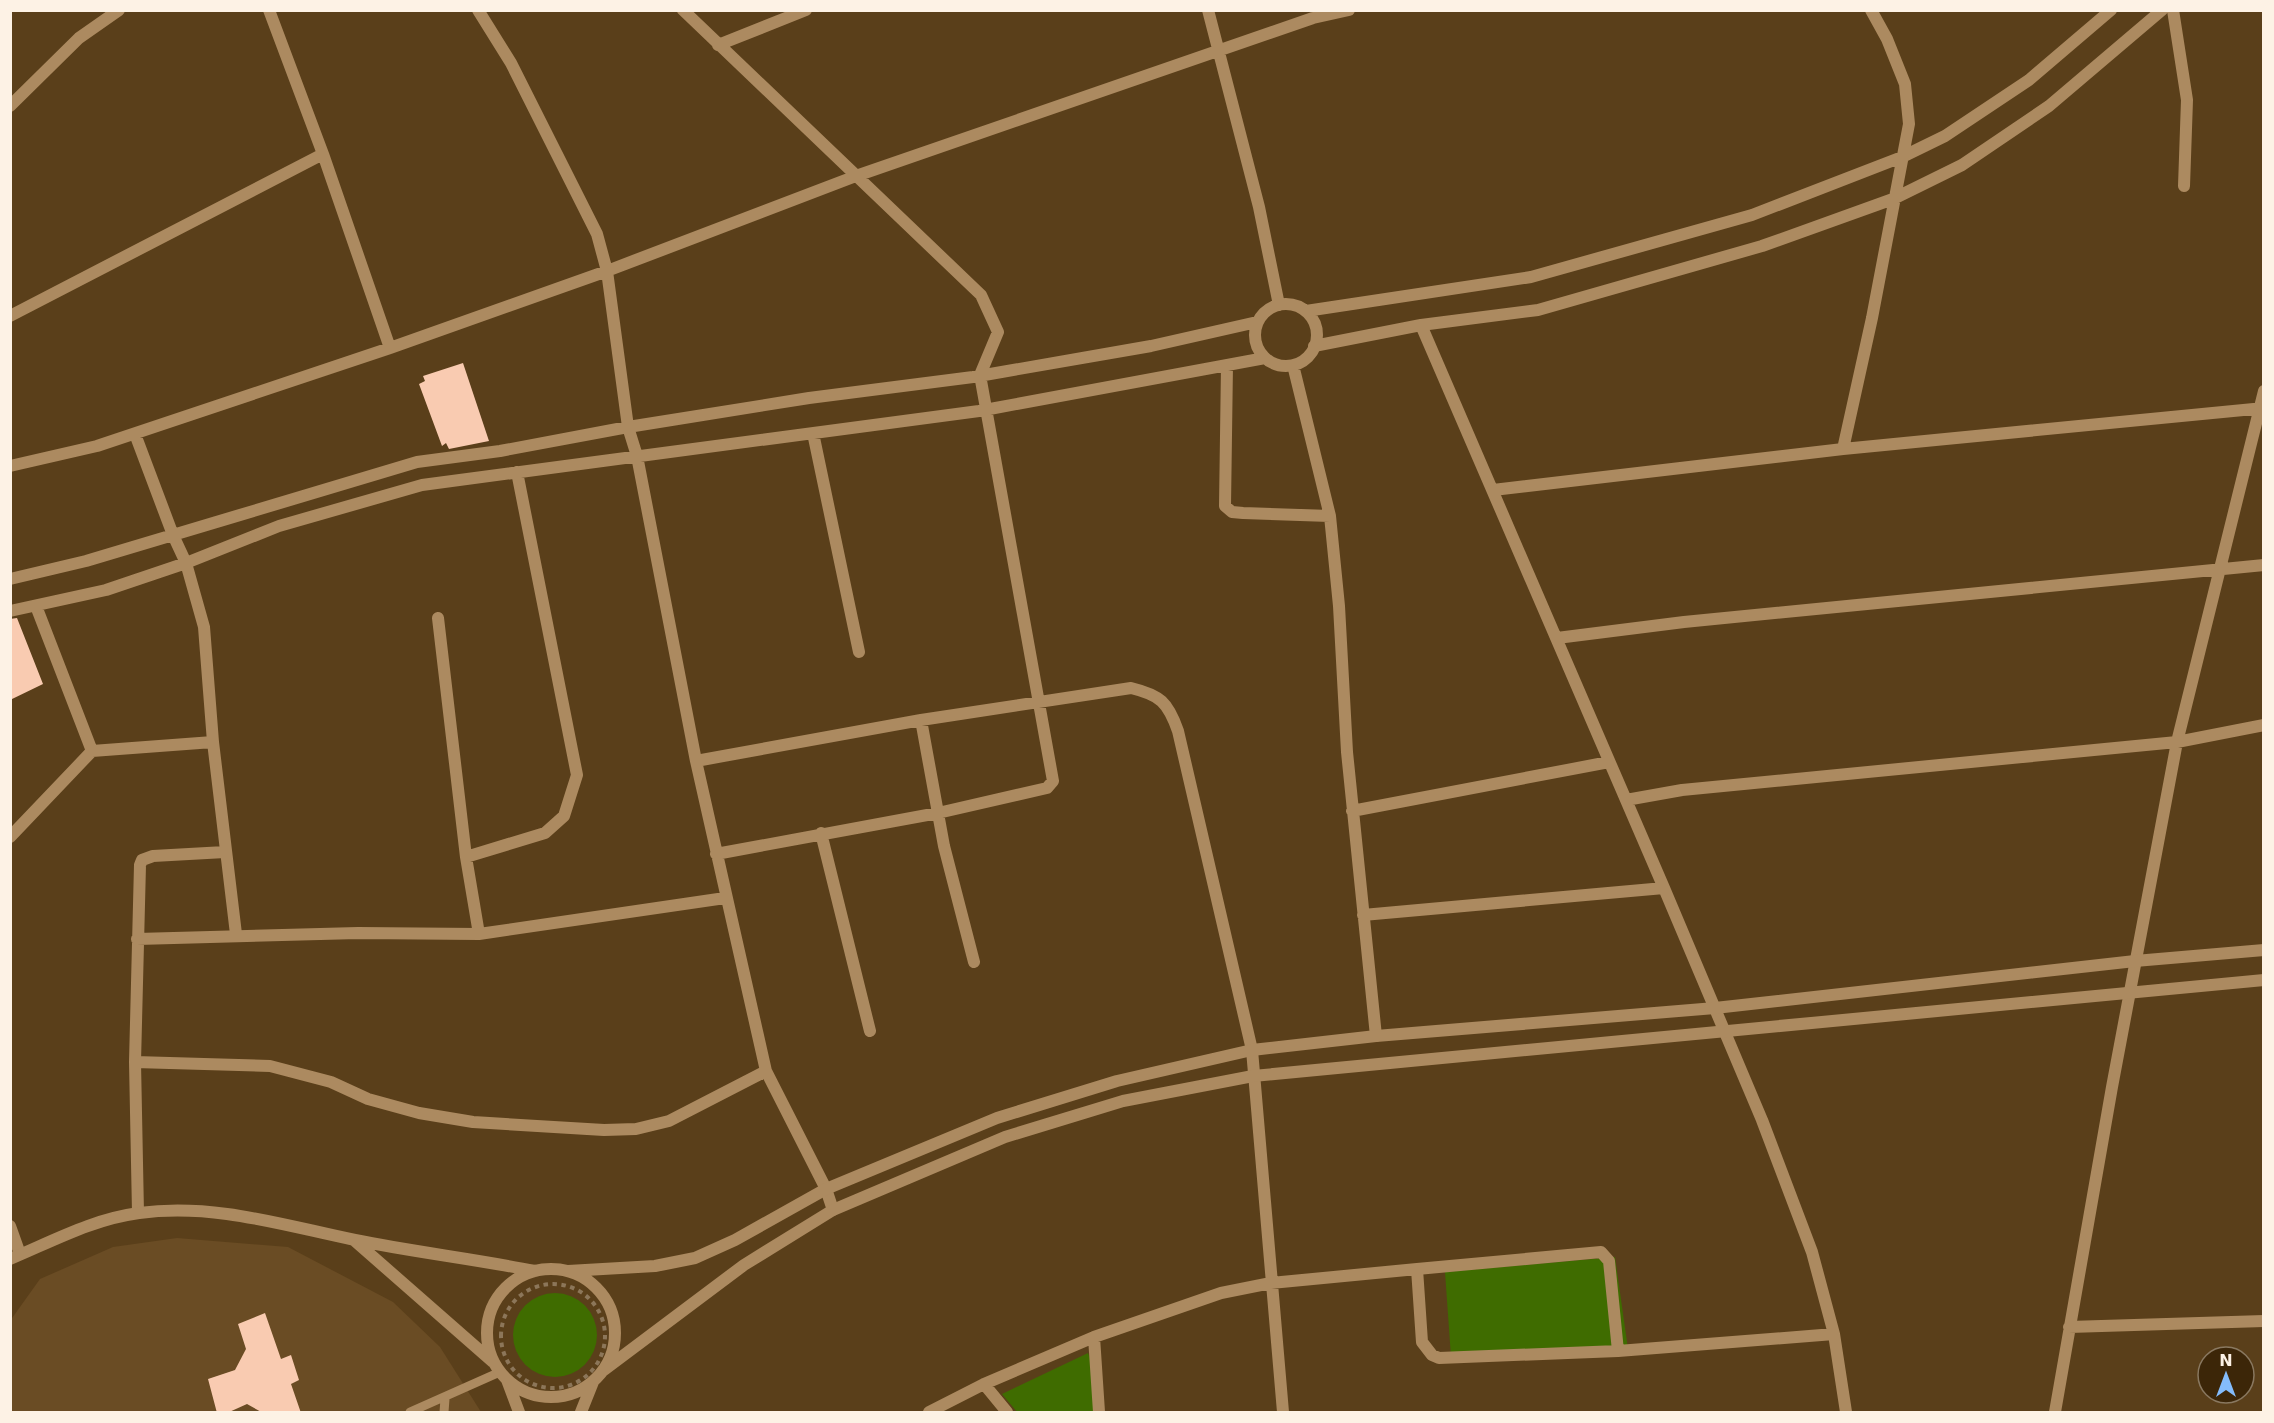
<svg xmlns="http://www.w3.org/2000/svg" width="2274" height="1423" font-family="'DejaVu Sans',sans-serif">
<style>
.built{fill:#6a4c24}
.green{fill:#3f6c00}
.building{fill:#f9cbb1}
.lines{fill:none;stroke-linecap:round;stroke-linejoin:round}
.path{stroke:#8c7659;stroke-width:4;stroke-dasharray:4.5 4.5;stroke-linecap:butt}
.service{stroke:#ac8a60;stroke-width:9}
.minor{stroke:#ac8a60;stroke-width:12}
.tertiary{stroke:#ac8a60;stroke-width:12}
</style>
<rect width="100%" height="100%" fill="#5a3f1a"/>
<path class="built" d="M177,1238L288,1247L393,1302L440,1347L481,1412H11L10,1321L40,1279L113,1247Z"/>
<path class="green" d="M1615,1257L1628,1349L1451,1357L1445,1272Z
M513 1335a42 42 0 1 1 84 0a42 42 0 1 1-84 0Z
M1088,1353L1096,1373L1099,1412H1017L1002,1394Z"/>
<path class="building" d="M463,363L489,441L449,449L446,443L442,446L419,384L425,381L423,376Z
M17,618L43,684L10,700V619Z
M265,1313L281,1359L291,1355L299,1380L291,1384L301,1413H263L247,1404L227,1413H217L208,1379L235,1370L246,1349L238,1324Z"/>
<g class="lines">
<path class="path" d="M501 1336a52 52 0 1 1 104 0a52 52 0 1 1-104 0Z"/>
<path class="service" d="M410,1412L500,1372
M444,1412L445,1399"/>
<path class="minor" d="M269,10L323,154L390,348
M478,10L511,63L597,234L607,271L628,427L637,456L696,761L766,1071L826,1189L833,1210
M683,10L981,295L998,332L980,375L1053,781L1047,788L938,813L716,854
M1208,10L1259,207L1279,305
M2173,10L2187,100L2184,186
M718,45L806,10
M10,106L79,38L119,10
M1255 335a31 31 0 1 1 62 0a31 31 0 1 1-62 0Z
M1306,311L1531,277L1752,215L1902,157L1945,136L2029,80L2111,10
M10,316L323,154
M1421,325L1664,888L1762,1120L1812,1252L1834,1334L1846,1412
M1314,346L1421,325L1538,310L1762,246L1893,199L1962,165L2049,106L2162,10
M1227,365L1225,506L1232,512L1243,513L1330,516
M1293,365L1330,516L1339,606L1347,752L1376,1036
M813,433L859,652
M135,434L173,535L186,563L204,627L213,742L236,934
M1843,449L1872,318L1909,124L1905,84L1887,39L1871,10
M10,466L97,446L390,348L607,271L856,176L1313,18L1349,10
M1493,490L1843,449L2264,408
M10,579L86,561L417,462L500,451L628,427L809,398L973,377L1151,346L1257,322
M36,606L92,751
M10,611L106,590L186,563L279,526L422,485L979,411L1265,358
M438,618L466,857L479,934
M1557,638L1684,622L2264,565
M921,720L944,846L974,962
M696,761L921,720L1131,688C1160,695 1168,702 1178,731L1252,1050L1283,1412
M1626,800L1682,790L2177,742L2264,725
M1352,811L1609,762
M821,833L870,1031
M10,837L92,751L213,742
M466,857L545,833L564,816L577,775L517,472
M1363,915L1664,888
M137,939L358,933L479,934L725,898
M135,1062L270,1066L331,1082L368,1099L419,1113L473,1122L604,1130L636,1129L669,1121L766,1071
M138,1213L135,1062L140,865L142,860L153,856L225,852
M10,1226L20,1254
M1417,1269L1601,1252L1609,1261L1618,1351
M2069,1327L2264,1321
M1094,1337L1099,1412
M984,1384L1007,1412
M929,1412L984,1384L1094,1337L1221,1293L1271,1283L1417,1269L1422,1342L1432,1355L1439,1358L1618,1351L1834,1334
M2055,1412L2112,1087L2177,742L2264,391"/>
<path class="tertiary" d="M355,1241L493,1362
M10,1259C53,1241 93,1219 139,1213C214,1203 282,1225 355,1240C414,1252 475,1259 535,1271
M487 1333a64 64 0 1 1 128 0a64 64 0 1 1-128 0Z
M568,1271L655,1266L695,1258L735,1240L826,1189L997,1118L1117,1081L1252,1050L1376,1036L1715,1008L2135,961L2264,950
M604,1370L744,1265L833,1210L1005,1137L1123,1101L1253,1076L2264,980
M507,1380L519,1412
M581,1412L593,1382"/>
</g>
<rect width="2274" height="1423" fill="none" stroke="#fdf2e5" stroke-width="24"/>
<g transform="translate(2226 1375)"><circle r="28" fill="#3c2608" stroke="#897860" stroke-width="1.5"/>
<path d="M0-4.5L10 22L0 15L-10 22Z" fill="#84bcfb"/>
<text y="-9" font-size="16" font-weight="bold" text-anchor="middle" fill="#fdf2e5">N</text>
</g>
</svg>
